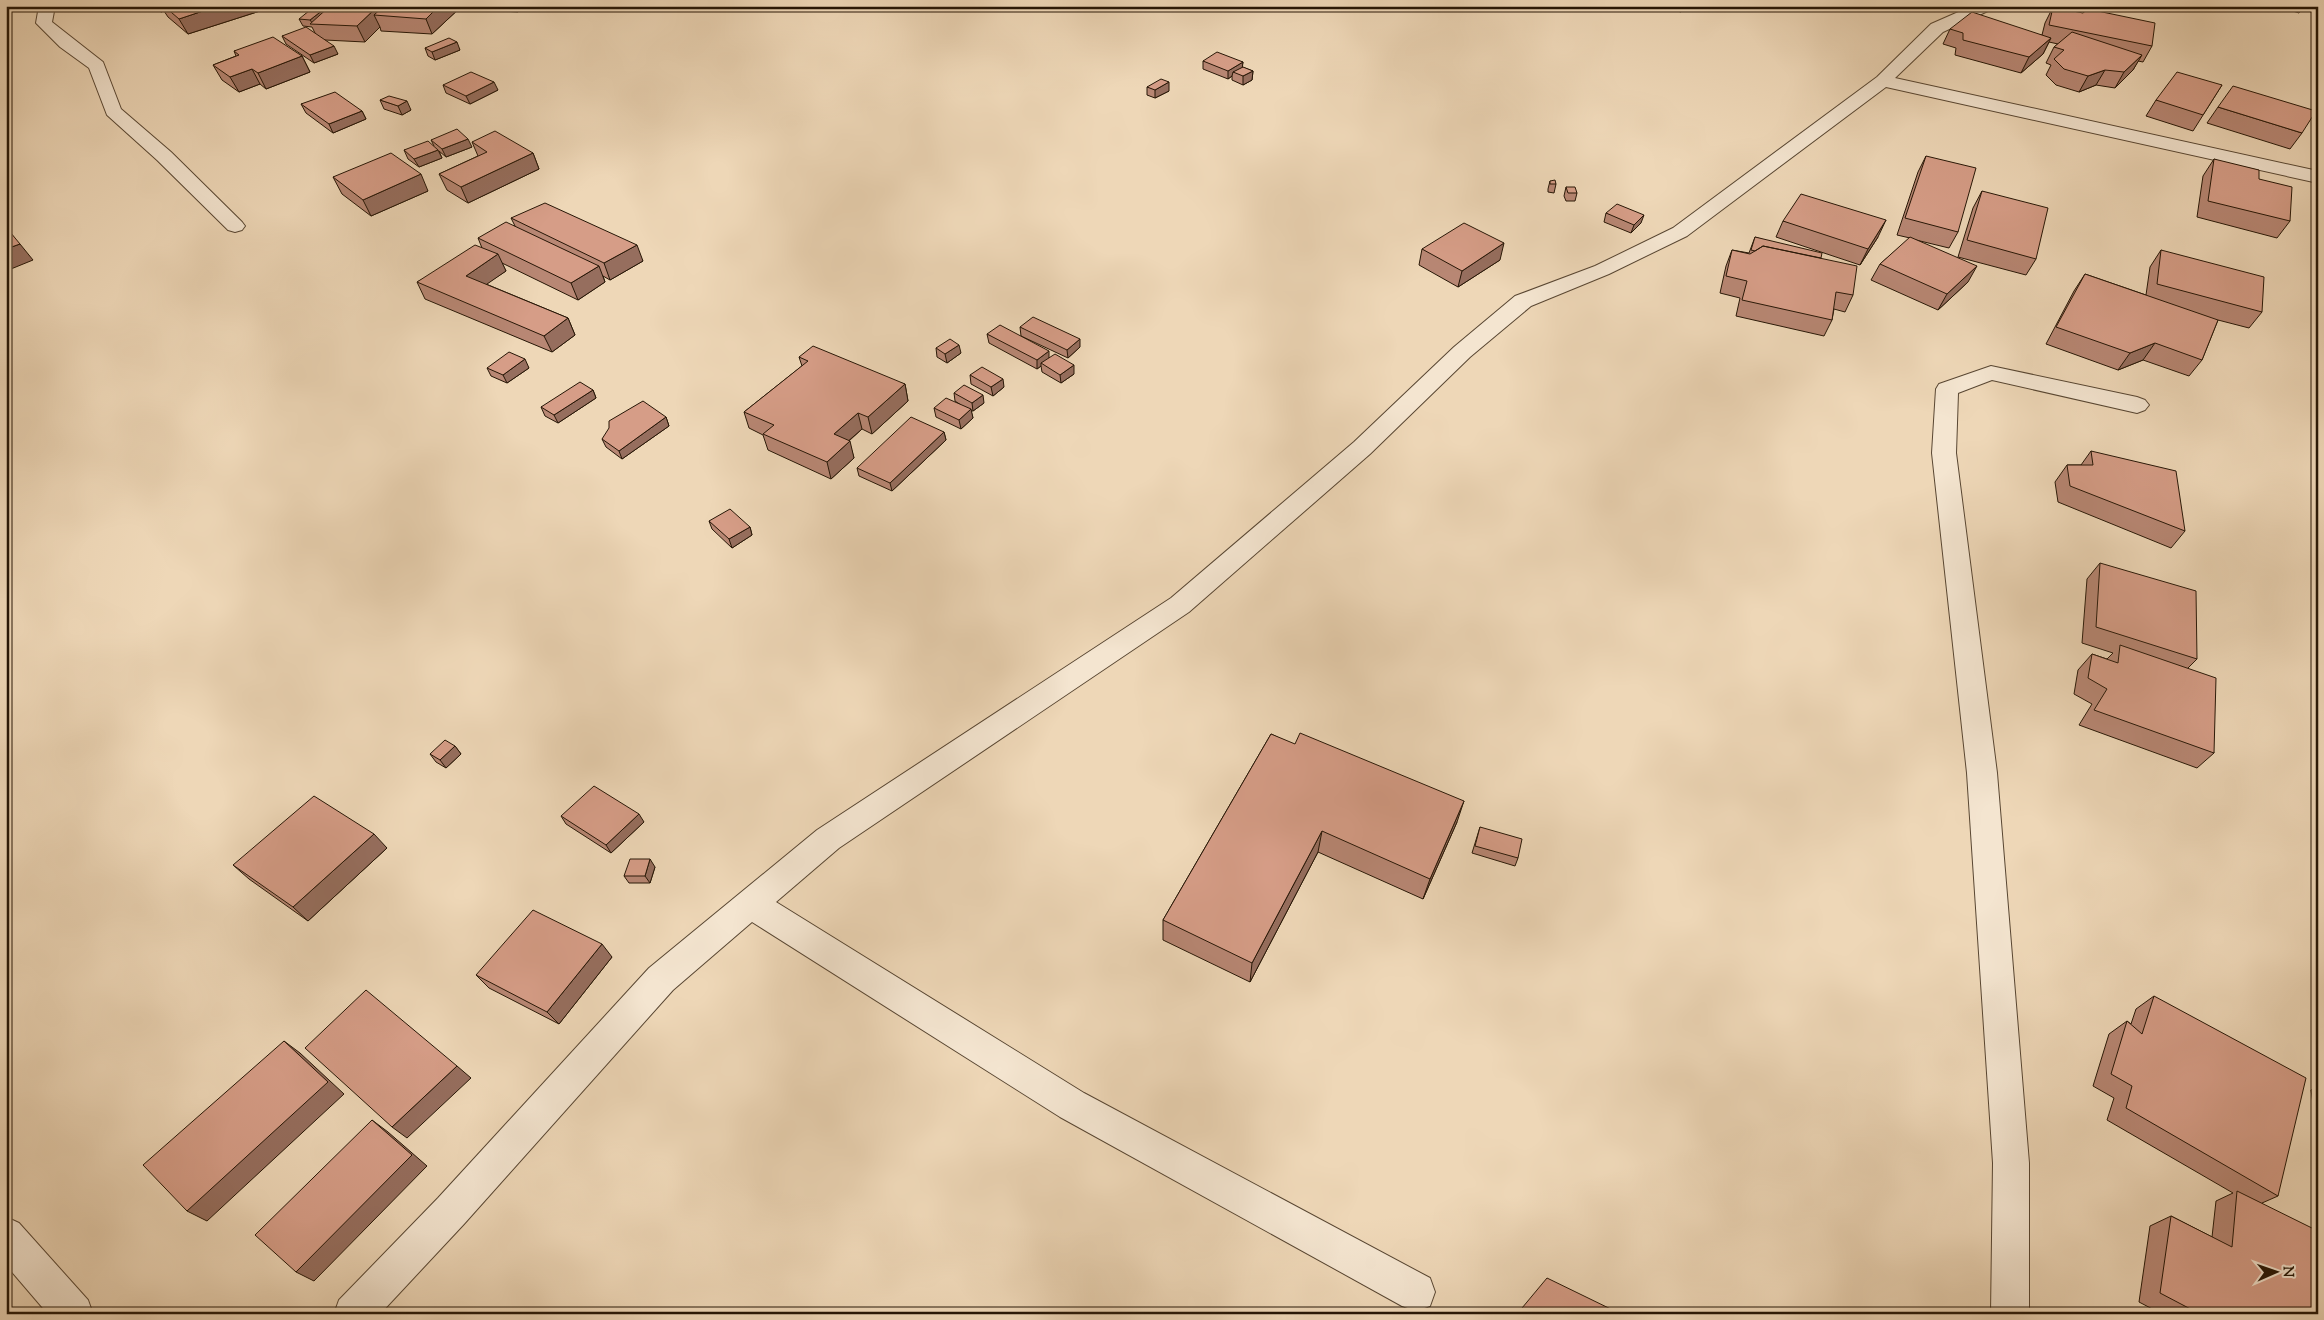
<svg xmlns="http://www.w3.org/2000/svg" width="2324" height="1320" font-family="'Sorts Mill Goudy',serif">
<style>
.lines{fill:none;stroke-linecap:round;stroke-linejoin:round}
.minor-casing{stroke:#584632;stroke-width:2}
.minor{fill:#f4e5d0;fill-rule:evenodd}
.wall{fill:#b88774;stroke:#261606}
.shaded-wall{fill:#966e5e;stroke:#261606}
.building{fill:#d69d87;stroke:#261606}
</style>
<rect width="100%" height="100%" fill="#eed7b7"/>
<filter id="stains"><feTurbulence type="fractalNoise" baseFrequency=".004" numOctaves="4"/><feColorMatrix values="0 0 0 0 .2 0 0 0 0 .09 0 0 0 0 .02 0 0 0 .5 -.17"/></filter>
<radialGradient id="worn" r=".72"><stop offset=".6" stop-color="#630" stop-opacity="0"/><stop offset="1" stop-color="#630" stop-opacity=".3"/></radialGradient>
<g class="lines">
<defs>
<path id="minor" d="M39,6H55L52,22L103,62L121,109L171,152L242,222L245,226L242,230L235,232L228,230L157,160L107,115L89,68L60,47L36,23Z
M1972,6H1994L1992,9L1943,32L1895,78L2318,171V183L1886,87L1687,236L1609,274L1531,306L1470,357L1370,454L1189,612L839,848L776,902L1084,1093L1430,1278L1435,1292L1430,1306L1416,1311L1402,1306L1060,1117L752,922L673,990L464,1224L380,1314H334L339,1300L438,1198L649,968L817,830L1171,598L1354,442L1454,347L1515,296L1595,266L1673,228L1877,77L1931,24Z
M1991,366L2137,397L2145,400L2149,405L2145,410L2137,413L1992,380L1958,393L1956,453L1997,773L2029,1163V1314H1991L1993,1163L1967,773L1932,453L1936,389L1939,384Z
M6,1217L19,1223L88,1300L93,1314H48L6,1265Z"/>
</defs>
<use href="#minor" class="minor-casing"/>
<use href="#minor" class="minor"/>
</g>
<path class="wall" d="M153,6H258L260,11L188,34L168,17L164,11L161,12Z
M462,6L432,34L381,31L380,27L365,42L325,40L338,54L314,63L286,44L282,36L315,33L312,27L303,26L299,19Z
M470,6H523L518,12L471,9Z
M1656,6H1685L1681,12Z
M2190,6H2201L2200,8Z
M2277,6H2318V14L2302,9L2299,13Z
M2053,7L2152,46L2143,62L2138,61L2133,70L2115,88L2096,85L2079,92L2056,85L2046,75L2051,65L2046,63L2054,47L2058,44L2049,42L2043,54L2021,73L1955,55L1956,48L1943,44L1950,29L2042,35L2045,23Z
M425,48L460,50L435,60L428,56Z
M234,51L302,56L310,72L266,89L260,84L239,92L222,80L213,65L236,56Z
M1203,61L1243,62L1242,67L1253,71L1252,80L1243,85L1232,80V76L1228,79L1203,69Z
M443,85L498,90L470,104L446,93Z
M2222,85L2193,131L2146,116L2156,100Z
M1147,87L1169,91L1155,98L1147,95Z
M380,100L411,110L402,115L384,109Z
M301,104L362,111L366,119L333,133L306,113Z
M2218,107L2302,133L2290,149L2207,123Z
M431,140L472,147L446,157L439,151L442,158L419,167L408,159L404,150L434,146Z
M472,142L533,153L539,169L468,203L447,190L439,174L478,156Z
M1926,156L1958,232L1949,248L1916,240L1968,282L1938,310L1871,280L1880,264L1910,238L1897,235L1918,172Z
M2214,159L2259,179L2290,221L2277,238L2197,217L2203,176Z
M333,177L428,191L371,216L342,194Z
M1550,181L1556,184L1554,193L1548,192V189Z
M1566,187L1577,193L1575,201H1566L1564,196Z
M1982,191L2036,259L2026,275L1958,257L1973,208Z
M1606,213L1641,223L1631,233L1604,222Z
M511,218L643,261L610,280L603,276L605,282L578,300L502,263L506,271L486,284L568,318L575,335L552,352L425,299L417,282L482,248L478,238L515,226Z
M1783,221L1878,237L1860,265L1776,237Z
M1755,237L1821,258L1853,295L1845,312L1834,309L1832,320L1824,336L1736,316L1740,298L1720,293L1726,266L1732,250L1749,253Z
M1422,249L1500,260L1458,287L1419,265Z
M2161,250L2262,312L2249,328L2218,320L2202,360L2189,376L2143,360L2118,370L2046,344L2074,291L2085,274L2146,295L2150,267Z
M1020,327L1080,347L1068,358L1021,336Z
M987,334L1049,358L1074,374L1061,383L1042,372L1041,366L1037,369L989,343Z
M936,348L961,353L947,363L937,357Z
M799,357L905,384L908,401L872,434L862,429L849,441L854,458L831,479L768,450L763,435L749,428L744,412L802,366Z
M487,368H529L507,383L491,376Z
M970,375L1004,387L993,396L971,384Z
M593,390L596,398L558,423L545,416L541,407Z
M954,393L984,403L973,411H971L973,418L961,429L936,417L934,408L961,405L955,401Z
M666,417L669,426L622,459L606,447L602,439Z
M944,432L946,440L892,491L859,476L857,468Z
M2091,451L2185,531L2171,548L2058,502L2055,482L2067,465H2081Z
M709,521L750,527L752,535L732,548L712,529Z
M2100,563L2197,659L2188,668L2214,753L2197,768L2079,725L2092,704L2074,694L2078,670L2092,654L2107,659L2113,653L2082,643L2087,579Z
M1271,734L1457,822L1423,899L1318,852L1250,982L1163,940V920Z
M455,746L461,754L446,768L436,762L430,754Z
M561,816L644,822L611,853L566,824Z
M1480,827L1518,858L1515,866L1472,853Z
M387,848L308,921L249,879L233,865Z
M655,867L650,883H629L624,876Z
M612,957L559,1024L489,988L476,975Z
M2154,996L2278,1196L2262,1203L2318,1314H2162L2139,1302L2150,1226L2171,1216L2212,1237L2216,1201L2233,1193L2107,1120L2114,1098L2093,1086L2109,1034L2127,1021L2131,1024L2136,1009Z
M2318,1086V1140L2311,1090Z"/>
<path class="shaded-wall" d="M158,6H161L164,11L161,12Z
M218,6H258L260,11L188,34L179,19Z
M328,6H332L313,24L310,20Z
M378,6H400L374,15L380,27L365,42L357,26Z
M439,6H462L432,34L426,19Z
M516,6H523L518,12Z
M2051,38L2043,54L2021,73L2029,57Z
M457,42L460,50L435,60L432,52Z
M334,46L338,54L314,63L310,55Z
M2142,55L2133,70L2115,88L2124,72Z
M302,56L310,72L266,89L258,73Z
M1243,62L1242,70L1233,72L1232,76L1228,79V71Z
M252,69L260,84L239,92L230,77Z
M2105,70L2096,85L2079,92L2088,76Z
M1253,71L1252,80L1243,85V76Z
M494,82L498,90L470,104L466,96Z
M1169,82V91L1155,98V90Z
M407,101L411,110L402,115L398,106Z
M362,111L366,119L333,133L329,124Z
M468,139L472,147L446,157L442,149Z
M438,150L442,158L419,167L414,159Z
M533,153L539,169L468,203L461,187Z
M421,174L428,191L371,216L363,200Z
M1644,215L1641,223L1631,233L1634,225Z
M1886,220L1878,237L1860,265L1868,249Z
M1504,243L1500,260L1458,287L1462,271Z
M20,244L33,260L6,271V249Z
M637,245L643,261L610,280L604,263Z
M498,254L506,271L474,293L466,276Z
M599,266L605,282L578,300L571,283Z
M1977,266L1968,282L1938,310L1947,294Z
M568,318L575,335L552,352L544,336Z
M1080,339V347L1068,358L1067,350Z
M2155,343L2143,360L2118,370L2130,353Z
M959,345L961,353L947,363L945,354Z
M1049,351V360L1041,363V366L1037,369V360Z
M525,359L529,368L507,383L503,375Z
M1074,365V374L1061,383L1060,375Z
M1003,379L1004,387L993,396L991,387Z
M905,384L908,401L872,434L868,417Z
M593,390L596,398L558,423L554,415Z
M983,395L984,403L973,411L972,403Z
M971,409L973,418L961,429L959,420Z
M858,413L862,429L838,450L834,434Z
M666,417L669,426L622,459L619,451Z
M944,432L946,440L892,491L890,483Z
M850,441L854,458L831,479L827,462Z
M750,527L752,535L732,548L729,539Z
M455,746L461,754L446,768L440,760Z
M1464,801L1457,822L1423,899L1430,879Z
M639,814L644,822L611,853L606,845Z
M1322,831L1318,852L1250,982L1252,963Z
M374,834L387,848L308,921L293,907Z
M650,859L655,867L650,883L645,876Z
M602,944L612,957L559,1024L547,1012Z
M284,1041L300,1053L344,1094L207,1221L187,1211Z
M457,1066L471,1078L407,1138L392,1127Z
M372,1120L388,1132L427,1166L314,1281L296,1272Z"/>
<path class="building" d="M164,6H218L179,19Z
M315,6H328L310,20L299,19Z
M330,6H378L357,26L310,24Z
M384,6H439L426,19L374,15Z
M2053,7L2083,13L2088,9L2155,23L2152,46L2049,25Z
M1972,12L2051,38L2029,57L1963,40V33L1950,29Z
M306,27L334,46L310,55L282,36Z
M2072,32L2142,55L2124,72L2105,70L2088,76L2064,69L2054,59L2064,50L2054,47Z
M273,37L302,56L258,73L252,69L230,77L213,65L239,55L234,51Z
M449,38L457,42L432,52L425,48Z
M1217,52L1243,62L1228,71L1203,61Z
M1243,67L1253,71L1243,76L1233,72Z
M471,72L494,82L466,96L443,85Z
M2177,72L2222,85L2203,115L2156,100Z
M1161,79L1169,82L1155,90L1147,87Z
M2233,86L2316,111L2302,133L2218,107Z
M335,92L362,111L329,124L301,104Z
M389,96L407,101L398,106L380,100Z
M457,129L468,139L442,149L431,140Z
M495,131L533,153L461,187L439,174L487,152L472,142Z
M428,141L438,150L414,159L404,150Z
M391,153L421,174L363,200L333,177Z
M1926,156L1976,168L1958,232L1905,218Z
M2214,159L2259,170V179L2292,187L2290,221L2208,201Z
M1555,180L1556,184H1550V181Z
M1566,187H1575L1577,193H1568Z
M1982,191L2048,208L2036,259L1967,240Z
M1801,194L1886,220L1868,249L1783,221Z
M545,203L637,245L604,263L511,218Z
M1617,204L1644,215L1634,225L1606,213Z
M506,222L599,266L571,283L478,238Z
M1464,223L1504,243L1462,271L1422,249Z
M6,227L20,244L6,249Z
M1755,237L1822,253L1821,258L1763,246L1755,251L1751,250Z
M1910,237L1977,266L1947,294L1880,264Z
M475,245L498,254L466,276L568,318L544,336L417,282Z
M1763,246L1857,266L1853,295L1836,292L1832,320L1742,300L1747,281L1726,276L1732,250L1750,254Z
M2161,250L2264,277L2262,312L2157,284Z
M2085,274L2218,320L2202,360L2155,343L2130,353L2056,327Z
M1033,317L1080,339L1067,350L1020,327Z
M1000,325L1049,351L1037,360L987,334Z
M950,339L959,345L945,354L936,348Z
M813,346L905,384L868,417L858,413L834,434L850,441L827,462L763,434L774,425L744,412L808,361L799,357Z
M509,352L525,359L503,375L487,368Z
M1055,354L1074,365L1060,375L1041,363Z
M982,367L1003,379L991,387L970,375Z
M580,382L593,390L554,415L541,407Z
M964,385L983,395L972,403L954,393Z
M946,398L971,409L959,420L934,408Z
M643,401L666,417L619,451L602,439L609,428V421Z
M911,417L944,432L890,483L857,468Z
M2091,451L2176,471L2185,531L2070,486L2067,465H2093Z
M730,509L750,527L729,539L709,521Z
M2100,563L2196,591L2197,659L2096,627Z
M2120,645L2216,678L2214,753L2094,710L2107,689L2088,678L2092,654L2118,663Z
M1300,733L1464,801L1430,879L1322,831L1252,963L1163,920L1271,734L1295,744Z
M445,740L455,746L440,760L430,754Z
M594,786L639,814L606,845L561,816Z
M314,796L374,834L293,907L233,865Z
M1480,827L1522,839L1518,858L1475,846Z
M630,859H650L645,876H624Z
M533,910L602,944L547,1012L476,975Z
M366,990L457,1066L392,1127L305,1048Z
M2154,996L2306,1078L2278,1196L2126,1108L2132,1086L2111,1074L2127,1021L2142,1034Z
M284,1041L328,1082L187,1211L143,1165Z
M372,1120L412,1155L296,1272L255,1235Z
M2237,1191L2318,1231V1314H2200L2160,1293L2171,1216L2232,1247Z
M1547,1278L1621,1314H1517Z"/>
<rect width="2324" height="1320" fill="none" stroke="#eed7b7" stroke-width="25"/>
<rect x="8" y="8" width="2309" height="1305" fill="none" stroke="#261606" stroke-width="2.5"/>
<rect x="12" y="12" width="2299" height="1295" fill="none" stroke="#261606"/>
<g transform="translate(2276 1272) rotate(88)" stroke="#f4e5d0" stroke-width="4" paint-order="stroke">
<path d="M0-4L9 19L0 12L-9 19Z" fill="#261606"/>
<text y="-8" font-size="14" font-weight="bold" text-anchor="middle" fill="#261606">N</text>
</g>
<rect width="100%" height="100%" filter="url(#stains)"/>
<rect width="100%" height="100%" fill="url(#worn)"/>
</svg>
